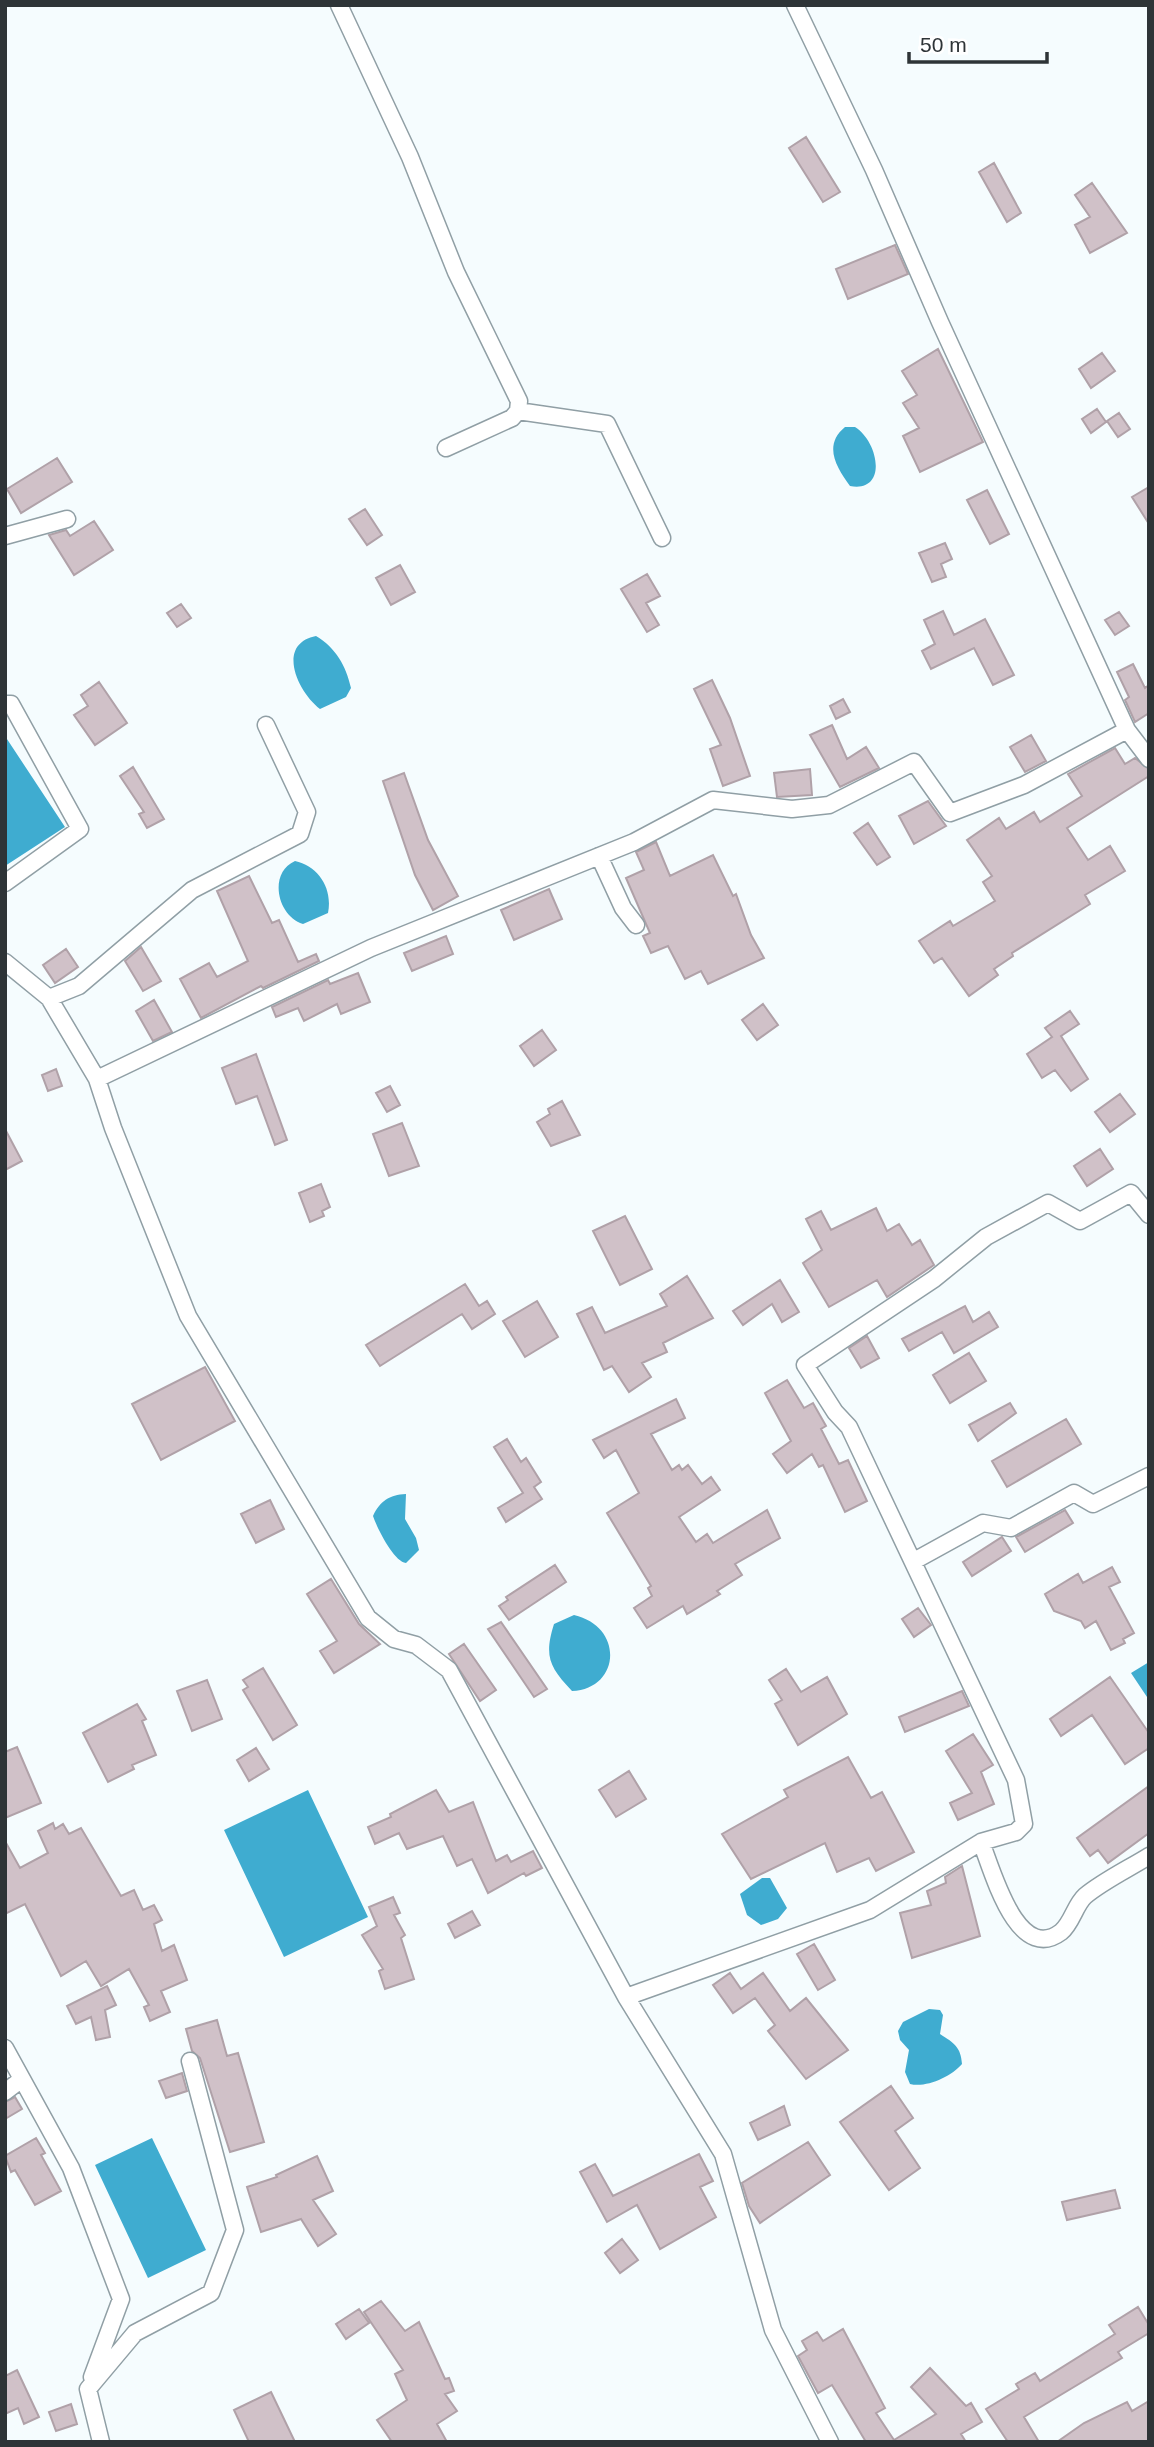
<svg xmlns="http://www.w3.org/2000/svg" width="1154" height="2447" font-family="Helvetica,sans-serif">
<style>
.water{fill:#3facd0}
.building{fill:#d0c1c8;stroke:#b0a1a8;stroke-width:2}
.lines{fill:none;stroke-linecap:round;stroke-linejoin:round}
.street-casing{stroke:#909fa5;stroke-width:19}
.street{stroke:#fff;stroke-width:16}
</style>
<rect width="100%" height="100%" fill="#f5fcfe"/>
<path class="water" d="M845,427H855C879,442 888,493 850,486C836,467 823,445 845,427Z
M316,636C336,648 346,666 351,688L346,697L320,709C297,691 276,644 316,636Z
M5,736L65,827L5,866Z
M295,861C318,866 333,888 328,913L303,924C277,916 268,873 295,861Z
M406,1494L405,1519L416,1538L419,1550L406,1563C394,1562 377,1528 373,1516C380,1501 389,1495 406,1494Z
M574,1615C625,1627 620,1689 572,1691C549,1667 544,1656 554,1624Z
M1149,1662V1700L1131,1673Z
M308,1790L368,1917L284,1957L224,1830Z
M762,1878H770L787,1908L778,1919L761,1925L747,1915L740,1894Z
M929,2009L940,2010L943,2015L940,2034C954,2043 961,2047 962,2064C951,2077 926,2088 910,2084L905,2072L909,2050L900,2040L898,2031L903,2022Z
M152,2138L206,2250L148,2278L95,2165Z"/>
<path class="building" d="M806,137L840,192L823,202L789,148Z
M994,163L1021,213L1007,222L979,172Z
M1092,183L1127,233L1090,253L1075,225L1090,217L1075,195Z
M895,245L908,274L848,299L836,269Z
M938,349L983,442L920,472L903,436L919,428L903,403L917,395L902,371Z
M1102,353L1115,371L1091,388L1079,369Z
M1097,409L1106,422L1091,433L1082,419Z
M1119,413L1130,429L1118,437L1107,421Z
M57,458L72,482L21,513L7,489Z
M1149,487V524L1132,497Z
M987,490L1009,534L990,544L967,500Z
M365,509L382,535L367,545L349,519Z
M94,521L113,550L74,575L49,535L66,530L70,536Z
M945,543L952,559L941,564L946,577L932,582L919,553Z
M400,565L415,592L391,605L376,578Z
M647,574L660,596L646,603L659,625L647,632L621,589Z
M181,604L191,618L177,627L167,613Z
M943,611L954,635L985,619L1014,675L993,685L974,648L931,669L922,651L935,644L924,620Z
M1119,612L1129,626L1115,635L1105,620Z
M1133,664L1145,688L1149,685V713L1135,722L1125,700L1129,697L1117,672Z
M712,680L730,718L750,776L723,786L710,749L721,745L694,689Z
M99,682L127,723L95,745L74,715L88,706L81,695Z
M843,699L850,712L836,719L830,706Z
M832,725L847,759L866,747L879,768L840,787L810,735Z
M1031,735L1046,761L1025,772L1010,747Z
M1115,748L1125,764L1135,758L1149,769V776L1067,828L1088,860L1110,846L1125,871L1085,895L1090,904L1012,953L1013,956L994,969L998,975L969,996L942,958L934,963L919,941L950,921L953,926L995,901L983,882L992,876L967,840L999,818L1006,829L1034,812L1040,822L1082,796L1068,774Z
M133,767L164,819L147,828L139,814L144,812L120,776Z
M810,769L812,795L777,797L774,773Z
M404,773L428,840L458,896L433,910L415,875L383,781Z
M928,801L946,826L914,844L899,816Z
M868,823L890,857L877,865L854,833Z
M656,842L670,876L713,855L733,896L736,894L751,935L764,958L708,984L701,971L685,979L668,946L651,953L643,936L650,933L626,878L644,870L636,852Z
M249,876L272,923L279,920L298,962L316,954L319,961L263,988L261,986L201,1018L180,979L209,963L217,977L248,961L217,891Z
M549,889L562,919L514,940L501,910Z
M446,936L453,954L412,971L404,953Z
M141,947L161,981L143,991L125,961Z
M66,949L78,967L55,983L43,965Z
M358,973L370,1002L341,1014L337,1004L304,1021L298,1008L276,1017L272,1007L328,980L330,984Z
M154,1000L172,1032L153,1041L136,1011Z
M763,1004L778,1025L757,1040L742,1020Z
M1070,1011L1079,1024L1061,1036L1088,1079L1071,1091L1055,1070L1042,1078L1027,1054L1052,1037L1045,1028Z
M542,1030L556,1050L534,1066L520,1046Z
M256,1054L287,1140L275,1145L257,1096L236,1104L222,1068Z
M56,1069L62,1086L48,1091L42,1075Z
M390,1086L400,1105L387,1112L376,1093Z
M1120,1094L1135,1114L1110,1132L1095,1112Z
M562,1101L580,1135L551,1146L537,1122L550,1114L548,1109Z
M402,1123L419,1166L389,1176L373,1134Z
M5,1129L22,1161L5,1170Z
M1100,1149L1113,1169L1087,1186L1074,1166Z
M321,1184L330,1207L322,1211L324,1216L310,1222L299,1193Z
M876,1208L887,1231L899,1224L912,1245L920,1240L934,1265L887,1297L877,1280L829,1307L803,1263L822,1250L806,1219L821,1211L831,1230Z
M625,1216L652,1269L620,1285L593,1231Z
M687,1276L713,1318L663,1343L667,1352L642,1363L651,1377L629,1392L612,1366L604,1370L577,1314L592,1307L605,1333L667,1306L660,1294Z
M780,1280L799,1312L782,1322L772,1304L743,1325L733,1311Z
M465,1284L479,1306L487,1301L495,1314L472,1329L462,1314L380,1366L366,1345Z
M537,1301L558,1337L525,1357L503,1321Z
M965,1306L973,1322L989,1312L998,1327L954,1353L942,1332L909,1351L902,1339Z
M867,1336L879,1358L861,1368L849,1348Z
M969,1353L986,1381L950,1403L933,1375Z
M205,1367L235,1421L161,1460L132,1404Z
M787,1380L804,1408L813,1403L826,1426L821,1429L839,1464L848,1460L867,1501L845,1512L823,1465L819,1467L812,1454L787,1473L773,1454L791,1441L765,1393Z
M676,1399L685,1418L651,1434L672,1470L679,1465L682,1470L688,1465L702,1484L711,1477L720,1490L679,1517L696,1542L707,1534L713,1543L767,1510L780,1538L735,1564L742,1575L717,1591L720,1594L687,1614L683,1606L647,1628L634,1608L652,1596L648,1588L651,1586L607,1513L639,1493L616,1450L604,1458L593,1440Z
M1010,1403L1016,1413L978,1441L969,1425Z
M1066,1419L1081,1444L1007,1487L992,1461Z
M507,1439L521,1462L526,1458L541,1482L534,1487L542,1499L506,1522L498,1508L523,1493L494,1447Z
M270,1500L284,1529L256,1543L241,1514Z
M1065,1510L1073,1523L1025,1552L1016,1537Z
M1002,1537L1011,1551L972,1576L963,1562Z
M555,1565L566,1582L509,1620L499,1606L508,1600L506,1597Z
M1112,1567L1120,1582L1109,1587L1134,1633L1123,1639L1125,1643L1111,1650L1096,1621L1085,1628L1081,1621L1054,1611L1045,1594L1078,1574L1083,1583Z
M331,1579L359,1624L380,1644L334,1673L320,1651L337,1641L307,1594Z
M918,1608L931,1625L914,1637L902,1619Z
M501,1622L547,1689L534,1697L488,1629Z
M464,1644L496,1690L480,1701L449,1654Z
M263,1668L297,1725L273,1740L243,1690L248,1687L243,1680Z
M786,1669L801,1692L827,1677L847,1714L798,1745L775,1704L782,1700L769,1680Z
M1110,1677L1149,1733V1748L1125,1764L1092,1715L1061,1736L1050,1719Z
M207,1680L222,1719L192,1731L177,1691Z
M962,1691L969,1706L905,1732L899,1717Z
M137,1704L146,1719L142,1721L156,1755L132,1765L134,1769L108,1782L83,1733Z
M973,1734L993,1765L981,1772L994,1804L958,1820L950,1803L972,1793L946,1751Z
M17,1747L41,1803L5,1818V1752Z
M256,1748L269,1769L249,1781L237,1760Z
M848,1757L871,1798L882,1792L914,1852L876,1871L869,1858L837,1872L825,1843L751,1879L722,1834L788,1797L784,1790Z
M629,1771L646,1799L616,1817L599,1790Z
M1149,1786V1833L1108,1863L1098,1850L1090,1856L1077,1838Z
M436,1790L449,1812L473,1802L496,1861L507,1855L511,1862L533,1851L542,1868L526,1876L524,1873L488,1893L472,1859L457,1866L443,1836L407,1849L399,1833L375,1844L368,1827L391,1817L390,1814Z
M53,1823L55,1829L63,1824L69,1834L81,1828L121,1896L134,1890L143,1910L154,1905L162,1920L154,1924L162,1951L174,1945L187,1980L161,1991L170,2012L150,2021L144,2007L149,2005L129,1969L101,1986L86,1961L61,1976L25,1904L5,1914V1841L20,1868L48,1853L38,1831Z
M962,1866L980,1936L912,1958L900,1913L931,1905L927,1891L946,1883L945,1877Z
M393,1897L400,1913L394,1915L405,1935L401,1938L414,1979L385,1989L379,1971L383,1969L362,1935L377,1926L369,1907Z
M472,1911L480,1925L455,1938L448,1924Z
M814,1944L835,1980L818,1990L797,1954Z
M730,1973L741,1989L763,1973L790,2011L806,1998L848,2050L806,2079L768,2031L775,2025L755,1998L733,2013L713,1985Z
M107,1986L116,2005L105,2010L110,2037L96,2040L91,2017L76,2024L67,2006Z
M217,2020L227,2056L238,2053L264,2142L230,2152L200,2058L192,2051L186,2029Z
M182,2073L187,2091L166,2098L159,2081Z
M891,2086L913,2118L895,2131L920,2168L889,2190L840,2122Z
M15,2097L22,2109L5,2119V2102Z
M784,2106L790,2125L758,2140L750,2123Z
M36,2138L45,2153L41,2155L61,2191L35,2205L15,2170L11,2172L5,2156Z
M808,2142L830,2175L760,2223L749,2206L742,2183Z
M699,2154L713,2181L700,2187L716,2217L660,2249L637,2205L607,2222L580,2172L595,2164L613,2196Z
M317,2156L333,2191L313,2200L336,2234L318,2246L301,2219L261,2232L247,2187L277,2177L276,2175Z
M1115,2190L1120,2208L1067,2220L1062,2202Z
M622,2239L638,2260L620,2273L605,2253Z
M381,2301L405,2331L419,2322L445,2379L449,2378L454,2391L445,2394L457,2411L437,2424L447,2442H392L377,2420L407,2400L395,2374L403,2370L364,2312Z
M1138,2307L1149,2325V2333L1118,2352L1122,2358L1024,2417L1039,2442H1008L986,2409L1019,2389L1016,2384L1035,2373L1040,2381L1115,2334L1109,2325Z
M359,2309L369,2323L346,2339L336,2324Z
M843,2329L885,2408L876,2413L894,2440L936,2414L911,2387L930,2368L966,2406L971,2403L982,2422L961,2434L966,2442H866L832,2385L818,2393L798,2356L807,2350L802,2341L817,2332L823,2341Z
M17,2370L39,2417L24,2424L18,2408L5,2414V2376Z
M271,2392L295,2442H249L234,2410Z
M1149,2401V2442H1057L1084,2423L1127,2402L1132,2411Z
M71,2404L77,2424L56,2431L49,2412Z"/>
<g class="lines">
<defs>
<path id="street" d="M339,5L410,157L456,272L519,401L518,411L512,418L446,448
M795,5L874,170L940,322L1127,730L1149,759
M518,411L607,424L662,538
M5,536L67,519
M5,704H11L80,829L5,883
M599,856L623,908L636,925
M5,962L49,998L97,1079L113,1128L188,1316L368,1618L394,1639L416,1645L449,1670L626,1997L723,2154L773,2330L830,2442
M49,998L79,986L192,890L300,834L307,812L266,725
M97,1079L371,948L634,842L713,800L792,809L829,805L914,762L950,813L1024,785L1127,730
M914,1561L983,1523L1011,1528L1074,1493L1093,1504L1149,1476
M981,1842C992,1869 1017,1965 1061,1932C1072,1923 1075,1905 1085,1896C1103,1881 1128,1869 1149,1856
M626,1997L870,1910L981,1842L1016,1832L1024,1824L1016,1780L849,1427L835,1412L805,1365L934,1279L986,1237L1048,1203L1080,1221L1131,1193L1149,1215
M5,2048L71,2168L121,2299L92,2377
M5,2092L22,2079
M101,2442L88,2389L135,2333L211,2293L235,2230L190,2061"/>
</defs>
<use href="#street" class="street-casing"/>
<use href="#street" class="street"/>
</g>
<rect width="1154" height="2447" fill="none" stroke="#2e3437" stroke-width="14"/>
<path d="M909 52v10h138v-10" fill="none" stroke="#2e3437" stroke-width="3.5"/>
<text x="920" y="52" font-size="21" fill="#2e3437" stroke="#ffffff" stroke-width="5" paint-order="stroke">50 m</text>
</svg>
